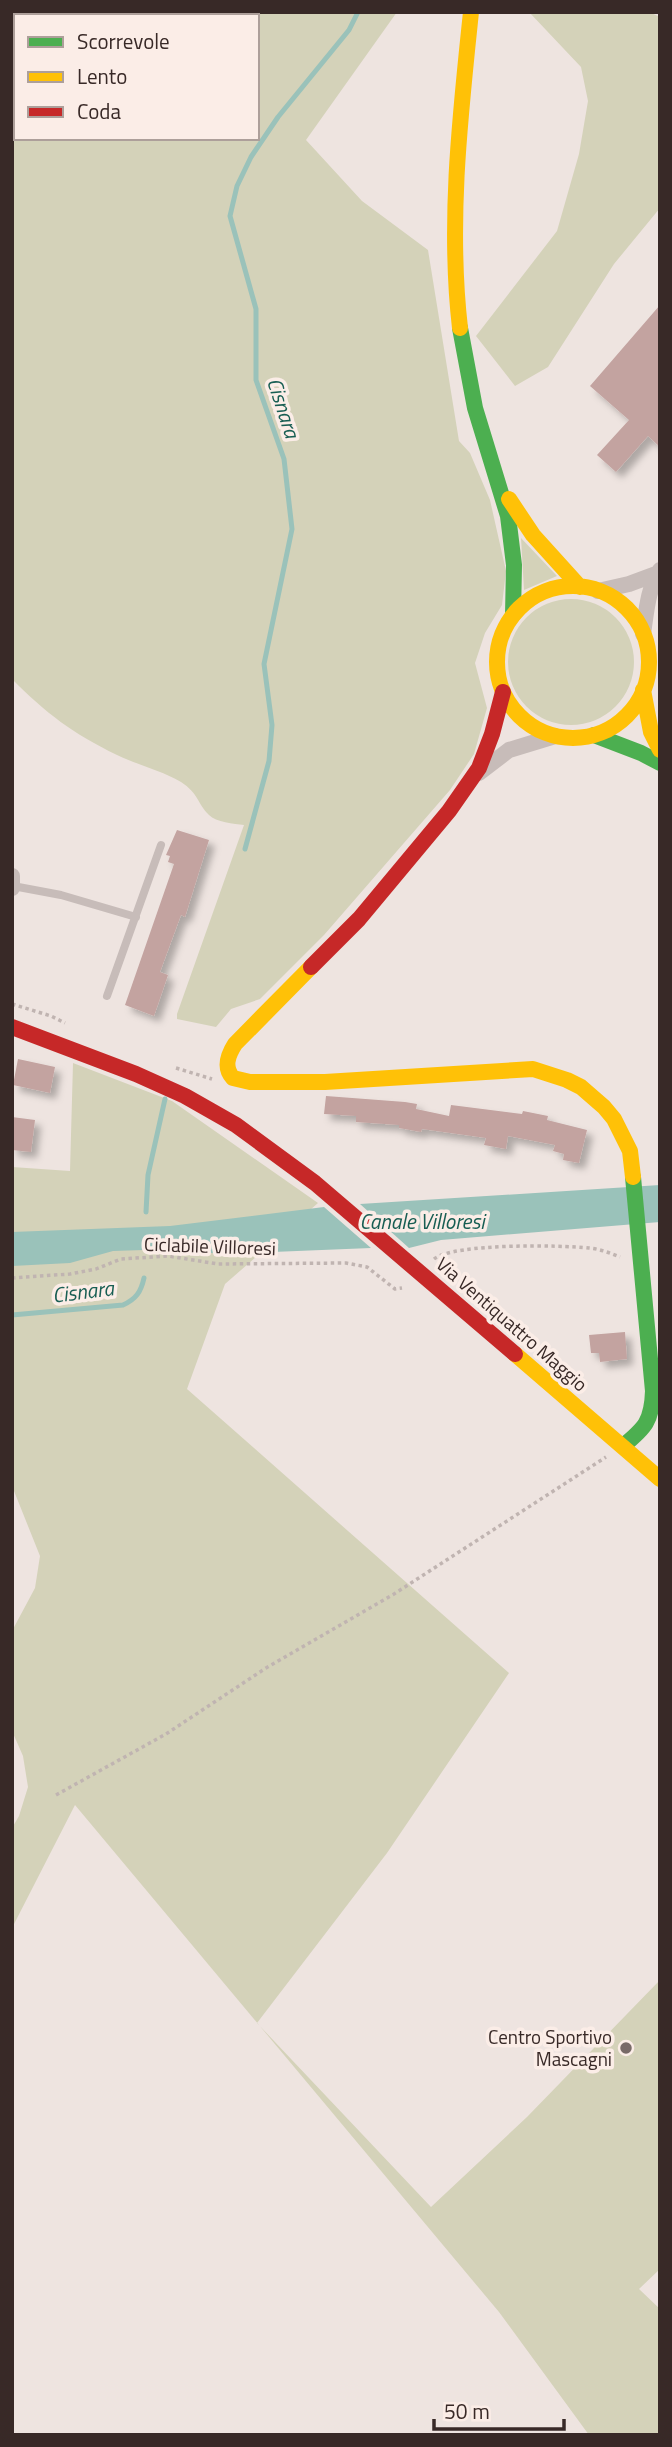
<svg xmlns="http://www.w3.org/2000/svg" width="672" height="2447" font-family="'Titillium Web',sans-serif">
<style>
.green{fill:#d4d2b9;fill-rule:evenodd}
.water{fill:#9ac2ba}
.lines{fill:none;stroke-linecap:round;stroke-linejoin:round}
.stream{stroke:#9ac2ba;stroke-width:5}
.building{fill:#c3a3a0;filter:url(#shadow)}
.path{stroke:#c0b4b1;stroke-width:3.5;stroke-dasharray:3.5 3.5;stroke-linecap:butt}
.lane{stroke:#c7bcb9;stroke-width:8}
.street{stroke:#c7bcb9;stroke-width:16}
.fast{stroke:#4caf50;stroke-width:16}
.slow{stroke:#ffc107;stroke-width:16}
.jam{stroke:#c62828;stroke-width:16}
.poi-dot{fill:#786a68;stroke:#fbede7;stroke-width:2.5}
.labels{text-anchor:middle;stroke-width:7;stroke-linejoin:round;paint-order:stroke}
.street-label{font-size:19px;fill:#382927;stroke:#fbede7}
.poi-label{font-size:19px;fill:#382927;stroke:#fbede7;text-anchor:end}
.water-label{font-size:21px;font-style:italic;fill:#185e53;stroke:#fbede7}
</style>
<defs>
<filter id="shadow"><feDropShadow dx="6" dy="6" stdDeviation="3.5" flood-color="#0004"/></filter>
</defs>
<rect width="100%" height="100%" fill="#eee4e0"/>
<path class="green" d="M12,12H397L306,140L362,201L428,250L459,441L470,453L490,500L506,571L502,605L485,633L475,663L487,708L474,754L450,790L324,935L260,999L231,1009L216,1027L177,1019V1014L244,825C234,824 216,822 209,815C197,803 199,794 181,782C160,770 138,765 117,755C72,733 47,714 12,679ZM16,16H257V138H16Z
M529,12H649L660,17V208L614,264L548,367L515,386L476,336L557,231L579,154L588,101L581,67Z
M521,538L557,576L524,590Z
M508 662a63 63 0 1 1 126 0a63 63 0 1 1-126 0Z
M73,1063L172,1101L318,1203L225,1284L187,1389L509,1673L387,1853L257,2023L431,2207L527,2117L660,1980V2269L639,2289L660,2309V2435H589L499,2312L75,1805L12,1928V1828L19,1816L28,1787L23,1756L12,1731V1631L35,1588L40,1556L12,1486V1167L70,1171Z"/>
<path class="water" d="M660,1185V1222L441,1240L409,1248L360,1204Z
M324,1207L371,1248L221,1254L174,1249L113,1251L70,1263L12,1266V1232L170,1226Z"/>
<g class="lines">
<path class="stream" d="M245,849L269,761L272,725L264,664L292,529L284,459L256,380V309L230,216L237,186L251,157L278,117L349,30L358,12
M146,1212L148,1175L165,1099
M12,1315L123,1305C136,1299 141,1292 144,1278"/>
</g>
<path class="building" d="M660,305V447L648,436L616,472L597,455L629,420L590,386Z
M177,830L209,840L185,917L181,915L160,972L168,975L154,1016L125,1005L174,864L168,862L170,856L166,855Z
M18,1059L55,1067L50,1093L13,1085Z
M326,1096L405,1102L417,1104L416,1109L449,1116L451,1105L522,1114L523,1111L548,1116L547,1120L587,1130L579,1163L563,1160L564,1154L553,1151L555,1145L508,1136L506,1149L484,1145L486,1138L422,1129L421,1132L399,1128V1125L356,1122V1116L324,1114Z
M12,1117L35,1120L31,1152L12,1150Z
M625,1332L627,1359L600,1362L599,1353H591L589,1335Z"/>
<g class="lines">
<path class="path" d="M12,1004L51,1016L65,1023
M176,1068L212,1079
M434,1259C454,1243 560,1245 589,1248C600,1249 610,1253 620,1257
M12,1278L70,1274L96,1269L121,1259L168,1256L218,1264L346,1263L367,1267L395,1289L402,1288
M56,1795L166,1734L266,1668L394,1594L606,1457"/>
<path class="lane" d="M13,886L61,895L136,917
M107,996L161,845"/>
<path class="street" d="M598,591L629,584L656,574
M643,634C646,614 648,586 660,570
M479,773L509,750L555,736
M12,876V888"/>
<path class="fast" d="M460,328L475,408L508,516L514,565L513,615
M594,735L641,753L660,763
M623,1446C645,1428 652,1421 653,1391L633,1177"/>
<path class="slow" d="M460,328C448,223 460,117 471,12
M509,499L533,535L580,587
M497 662a76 76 0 1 1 152 0a76 76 0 1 1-152 0Z
M643,690L651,732L660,750
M311,967L235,1044C228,1055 223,1067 233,1078L250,1082H325L533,1069L567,1080L581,1087L604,1107L614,1119L630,1151L633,1177
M515,1354L660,1479"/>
<path class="jam" d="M311,967L359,919L449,811L479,768L492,734L503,692
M12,1027L136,1074L185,1096L236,1125L315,1183L515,1354"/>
</g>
<circle class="poi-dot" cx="626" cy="2048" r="7"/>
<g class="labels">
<g class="street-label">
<text transform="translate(210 1246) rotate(2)" y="7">Ciclabile Villoresi</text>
<text transform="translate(512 1324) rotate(41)" y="7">Via Ventiquattro Maggio</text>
</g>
<g class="poi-label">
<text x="612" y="2044">Centro Sportivo<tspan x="612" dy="22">Mascagni</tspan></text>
</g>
<g class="water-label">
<text transform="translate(283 408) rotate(72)" y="7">Cisnara</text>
<text x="422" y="1229">Canale Villoresi</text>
<text transform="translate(83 1292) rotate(-7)" y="7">Cisnara</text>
</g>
</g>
<rect width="672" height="2447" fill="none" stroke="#382927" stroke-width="28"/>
<rect x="14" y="14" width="245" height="126" fill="#fbede7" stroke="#ad9f9a" stroke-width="2"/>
<rect x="28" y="37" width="35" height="10" fill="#4caf50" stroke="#ad9f9a" stroke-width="2"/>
<text x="77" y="49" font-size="21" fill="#382927">Scorrevole</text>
<rect x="28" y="72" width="35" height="10" fill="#ffc107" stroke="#ad9f9a" stroke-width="2"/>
<text x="77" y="84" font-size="21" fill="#382927">Lento</text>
<rect x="28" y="107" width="35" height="10" fill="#c62828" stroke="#ad9f9a" stroke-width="2"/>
<text x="77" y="119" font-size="21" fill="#382927">Coda</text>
<path d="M434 2419v10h130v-10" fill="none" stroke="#382927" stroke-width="3.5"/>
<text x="444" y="2419" font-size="21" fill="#382927" stroke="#fbede7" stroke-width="5" paint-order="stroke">50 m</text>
</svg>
